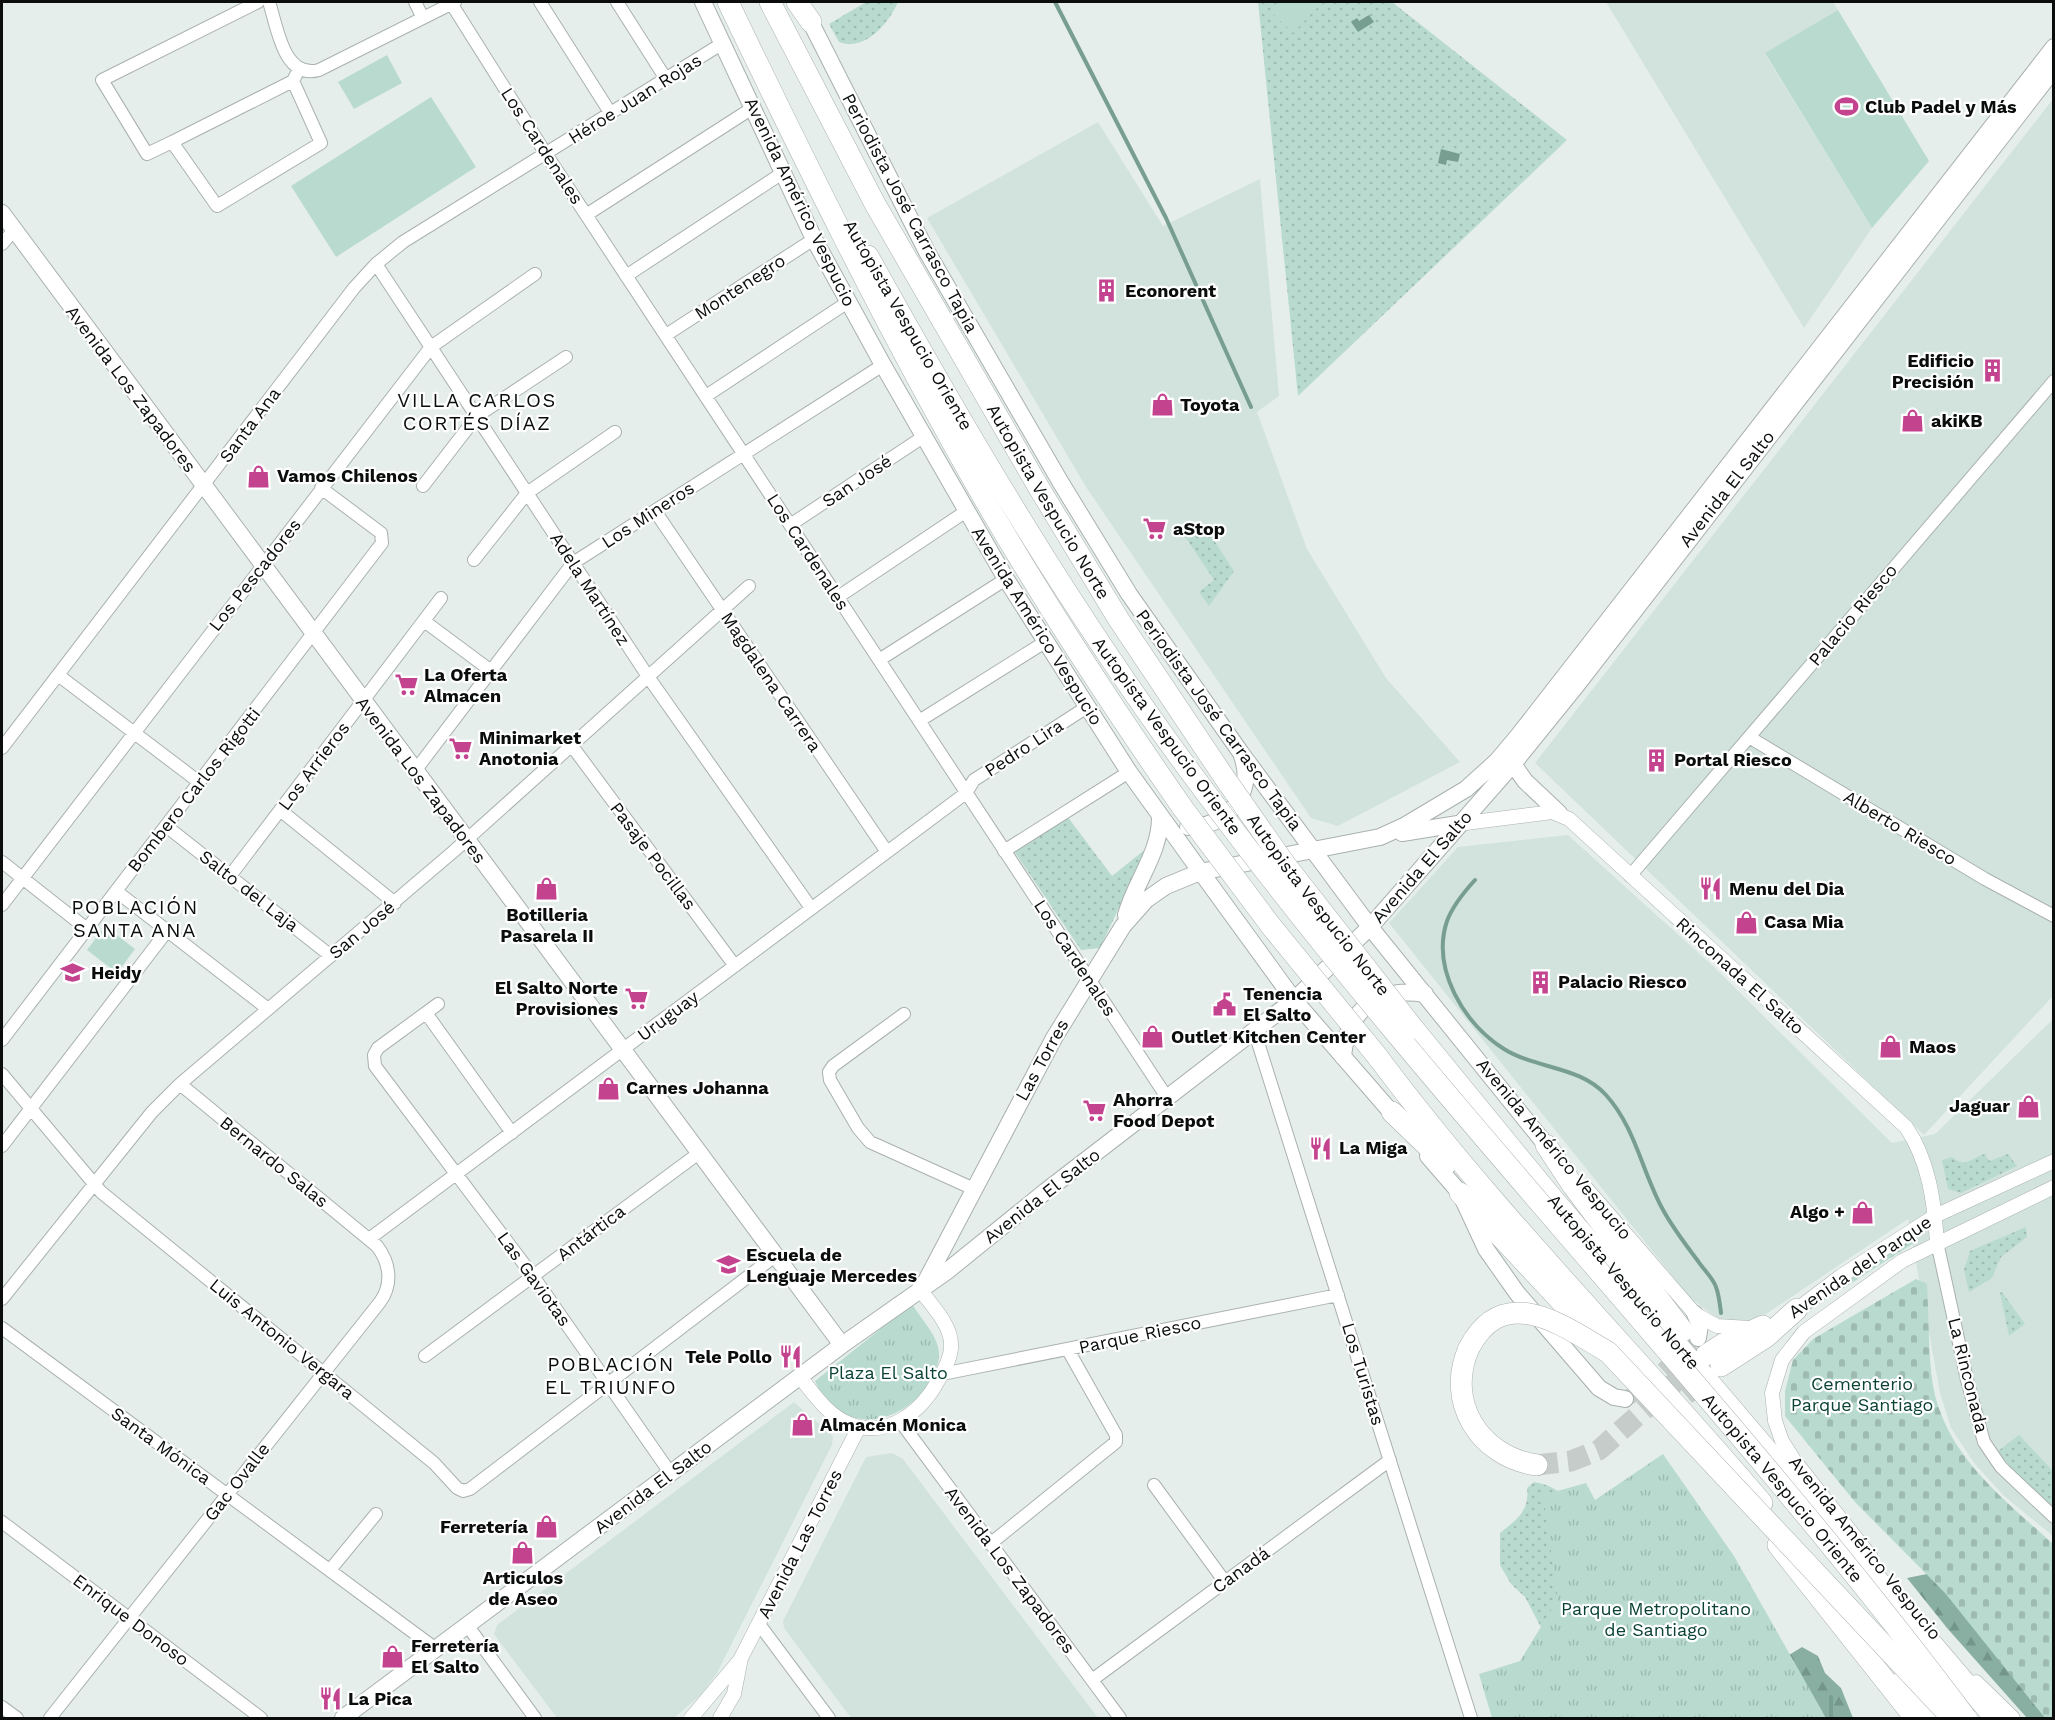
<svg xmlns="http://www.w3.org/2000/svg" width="2055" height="1720" font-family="'Work Sans',sans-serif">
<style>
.built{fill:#d2e3dd}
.grass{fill:url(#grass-dots)}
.forest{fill:url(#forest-firs)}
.cemetery{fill:url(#cemetery-stones)}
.park{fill:url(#park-tufts)}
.pitch{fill:#b9dbcf}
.water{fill:#779e91}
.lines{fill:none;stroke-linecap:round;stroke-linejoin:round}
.stream{stroke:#779e91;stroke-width:4}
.secondary-tunnel{stroke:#c5ccca;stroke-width:16;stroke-dasharray:16 8;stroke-linecap:butt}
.motorway-tunnel{stroke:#c5ccca;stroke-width:21;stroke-dasharray:21 10;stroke-linecap:butt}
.minor-casing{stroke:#a9b1ae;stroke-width:14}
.tertiary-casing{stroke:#a9b1ae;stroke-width:15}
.secondary-casing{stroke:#a9b1ae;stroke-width:18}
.motorway-casing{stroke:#a9b1ae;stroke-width:22}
.minor{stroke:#fff;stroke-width:12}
.tertiary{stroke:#fff;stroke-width:14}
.secondary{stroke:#fff;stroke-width:16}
.motorway{stroke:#fff;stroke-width:21}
.motorway-bridge-casing{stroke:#a9b1ae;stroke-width:22;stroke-linecap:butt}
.motorway-bridge{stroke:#fff;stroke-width:21}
.labels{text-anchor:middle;stroke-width:4.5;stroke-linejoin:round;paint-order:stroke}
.street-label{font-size:18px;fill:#0a0d0c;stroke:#fff}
.poi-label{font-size:18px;font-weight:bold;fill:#0a0d0c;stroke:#fff;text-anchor:start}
.park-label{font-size:18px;fill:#0a4336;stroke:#fff}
.neighbourhood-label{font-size:20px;letter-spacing:1.5px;fill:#0a0d0c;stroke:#fff}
</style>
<defs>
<pattern id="grass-dots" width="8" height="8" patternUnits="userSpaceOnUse" patternTransform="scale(1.5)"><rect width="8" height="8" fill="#b9dbcf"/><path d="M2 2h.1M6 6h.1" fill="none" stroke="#9ebbb1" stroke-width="1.8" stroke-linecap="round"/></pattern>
<pattern id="forest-firs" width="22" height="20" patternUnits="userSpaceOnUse" patternTransform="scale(1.5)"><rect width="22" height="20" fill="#88afa2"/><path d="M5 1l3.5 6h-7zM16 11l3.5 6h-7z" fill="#74958a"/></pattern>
<pattern id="cemetery-stones" width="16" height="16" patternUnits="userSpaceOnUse" patternTransform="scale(1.5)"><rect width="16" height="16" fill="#b9dbcf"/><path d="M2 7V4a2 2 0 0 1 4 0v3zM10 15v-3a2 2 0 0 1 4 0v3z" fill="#9ebbb1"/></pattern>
<pattern id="park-tufts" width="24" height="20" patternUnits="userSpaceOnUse" patternTransform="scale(1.5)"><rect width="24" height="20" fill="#b9dbcf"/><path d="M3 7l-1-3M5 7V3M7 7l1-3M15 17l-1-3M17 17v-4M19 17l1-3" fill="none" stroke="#9ebbb1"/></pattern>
</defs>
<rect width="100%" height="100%" fill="#e6eeeb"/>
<path class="built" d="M1606,2H1833L1838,10L1765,54L1872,228L1804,328Z
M2053,99V996L1924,1135L1535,763Z
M1098,122L1163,226L1260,179L1279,396L1257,412L1307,549L1386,678L1460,762L1338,826L1311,818L1086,487L927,218Z
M1568,835L1714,967L1892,1143L1935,1134L2053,1019V1536L2004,1496L1974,1463L1951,1428L1940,1393L1908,1219L1757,1320L1735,1325L1720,1320L1690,1298L1389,923L1458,847Z
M794,1402L833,1436L832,1445L717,1673L702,1694L674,1718H557L494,1634L497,1625Z
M892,1453L903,1459L1098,1718H851L784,1628L783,1621L866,1457Z"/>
<path class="grass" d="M866,2H898C889,23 865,52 839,42L829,24Z
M1258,2H1392L1567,140L1298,396Z
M1198,523L1204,525L1234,571L1209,606L1199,592L1214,580L1184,535Z
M1067,816L1112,876L1147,848L1100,948L1081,950L1014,851Z
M1985,1154L1989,1161L2008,1154L2017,1166L1961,1193L1948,1189L1942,1160L1952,1157C1966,1169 1972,1157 1985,1154Z
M2026,1227L2027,1237L2001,1257L1992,1278L1969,1292L1964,1270L1970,1251Z
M1915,1236L1917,1241L1797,1318L1828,1293Z
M2002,1292L2025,1324L2009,1336L2000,1293Z
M2019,1435L2053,1471V1508L2012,1469L1998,1451Z
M1534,1482C1561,1486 1576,1506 1594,1525L1545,1635L1525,1597L1511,1584L1500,1565V1533C1516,1520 1530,1511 1527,1488Z"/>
<path class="forest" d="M1947,1570L2053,1718H2027L1947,1628L1907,1578Z
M1802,1647L1818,1656L1825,1673L1841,1688L1853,1718H1787L1781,1660Z"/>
<path class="cemetery" d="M1916,1279L1927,1284C1929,1317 1928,1353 1933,1386C1946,1456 2004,1499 2053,1544V1718H2045L1945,1593L1855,1502L1785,1416V1391L1793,1360L1813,1339Z"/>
<path class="park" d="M912,1304C920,1317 935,1333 938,1347C941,1358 937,1368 932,1378C905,1427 839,1438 815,1381Z
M1663,1454L1734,1556L1826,1718H1492L1479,1674L1520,1661L1558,1599L1543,1495L1586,1483L1595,1500Z"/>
<path class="pitch" d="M1283,2H1323L1293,33L1272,13Z
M1838,10L1929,161L1872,228L1765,53Z
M387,55L402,83L354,109L338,82Z
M431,97L476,167L336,257L291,186Z
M105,926L135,949L117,973L87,950Z"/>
<path class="water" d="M1369,15L1374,22L1358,32L1351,22L1357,18L1359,21Z
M1441,149L1460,154L1458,162L1447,160L1446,165L1438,163Z"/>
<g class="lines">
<path class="stream" d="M1055,2L1166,218L1251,407
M1475,880C1464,892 1453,905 1447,921C1431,969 1464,1024 1504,1049C1536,1069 1580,1066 1606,1095C1635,1127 1642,1171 1662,1208C1672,1227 1685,1244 1698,1261C1703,1269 1713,1278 1716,1287C1719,1295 1720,1305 1721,1313
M1831,1718V1697"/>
<path class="secondary-tunnel" d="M1625,1399L1642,1390L1698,1338"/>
<path class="motorway-tunnel" d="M1672,1421L1674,1407L1677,1402L1711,1374
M1537,1465L1571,1461L1599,1450L1699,1361"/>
<defs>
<path id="minor" d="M258,2L102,80L147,154L172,142L217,206L321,143L293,81
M269,2C277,25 283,80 319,70L455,2
M415,2L423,18
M540,2L611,114
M617,2L666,79
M451,3L546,154L1168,1099
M172,142L293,81L296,75
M586,215L754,107
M2,244L14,230
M376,264L649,678L811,908
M626,276L784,172
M666,335L814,239
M706,396L848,302
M423,486L477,416L566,357
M655,511L887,852
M790,525L923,437
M474,560L527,493L615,432
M838,597L965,512
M424,621L490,670
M879,660L1006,579
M58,675L199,782
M919,721L1045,642
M1749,737L1985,879L2054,916
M572,746L735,966
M2,748L354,288L376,264L403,242L723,43
M415,771L573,563L883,365
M280,810L395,903
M166,826L331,956
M1004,851L1129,772
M2,862L87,929
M230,876L441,598
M1630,876L2054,381
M116,891L268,1009
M2,905L431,347L535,274
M438,1004L378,1048L374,1055L375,1066L533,1276L671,1474
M426,1013L512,1133
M904,1014L833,1066L829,1072L830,1080L858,1128L870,1142L974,1189
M1254,1030L1471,1718
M2,1040L382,543L381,533L321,488
M2,1074L101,1192L434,1463L457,1488L463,1491L470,1489L775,1256
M2,1146L167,931
M369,1239L966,793L974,780L1087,707
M1937,1242L1967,1380L1984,1442L2001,1467L2054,1517
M2,1299L152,1112L180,1084L454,851L749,586
M2,1328L436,1649
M425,1356L699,1153
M942,1374L1338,1295
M900,1421L1120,1718
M1154,1485L1225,1582
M2,1522L261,1718
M990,1544L1116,1442V1435L1068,1350
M330,1570L376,1514
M759,1624L829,1718
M467,1625L535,1718
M1092,1680L1390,1460
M2,1707L17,1718
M50,1718L380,1302C393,1284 390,1263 377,1246L180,1084"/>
<path id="tertiary" d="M1458,824L1552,812L1569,819L1906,1127C1929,1161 1934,1201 1937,1242
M1586,1188L1695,1314L1717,1326L1749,1328
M1792,1313L1841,1276L1935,1216L2054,1161
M800,1377C814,1394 828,1416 850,1424C889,1439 922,1411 939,1379C945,1369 952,1356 951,1344C951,1324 930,1304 919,1288
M1871,1557L1794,1460L1782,1441L1775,1421L1772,1393L1782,1360L1804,1332L1902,1261L2054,1187
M1976,1682L2013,1718
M691,1718L740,1660L859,1427
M720,1718L734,1694L740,1663"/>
<path id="secondary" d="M703,2L814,239L883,365L1006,579L1129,772L1193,861L1294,1000L1398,1120
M806,13L927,252L1061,483L1129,594L1241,753L1370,927L1546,1145
M2,213L842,1345
M1513,764L1525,781L1559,813
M1188,827C1226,828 1256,794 1242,756
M1402,833L1458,824
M1126,915C1136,880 1161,852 1160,815
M1343,1057C1347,1010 1378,986 1425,994
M1428,1156L1460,1193L1486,1249L1517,1293L1599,1388L1614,1397L1625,1399
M926,1281L1054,1038L1123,926L1146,900L1166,886L1200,872L1380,837L1404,826L1466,789L1497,761L1518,736L2054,47
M1695,1314L1700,1325L1698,1338
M343,1718L842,1345L946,1272L1046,1191L1294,1000L1370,927L1513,764L1576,686L2054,69"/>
<g id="motorway">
<path d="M728,2C803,158 880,314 965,465C1031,583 1105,696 1182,807"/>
<path id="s1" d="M770,2L875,204L1039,488L1119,620L1224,777"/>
<path d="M797,2L811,22"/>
<path d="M868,256C970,440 1077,621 1203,789"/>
<path id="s2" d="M1413,1028L1553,1199L1995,1718"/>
<path d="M1377,1056C1495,1214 1635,1353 1762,1503"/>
<path d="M1392,1112L1446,1164"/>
<path d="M1546,1145L1573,1186L1683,1331"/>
<path d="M1460,1193L1601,1344"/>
<path d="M1469,1348C1445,1401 1479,1457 1537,1465"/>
<path d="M1706,1355L1723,1344L1763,1326"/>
<path d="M1721,1366L1766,1337L1797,1309"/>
<path d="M1778,1545L1915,1718"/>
<path d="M1904,1678L1935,1718"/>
</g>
</defs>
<use href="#minor" class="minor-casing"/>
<use href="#tertiary" class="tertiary-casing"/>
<use href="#secondary" class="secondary-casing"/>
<use href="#motorway" class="motorway-casing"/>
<use href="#minor" class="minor"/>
<use href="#tertiary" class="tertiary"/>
<use href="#secondary" class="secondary"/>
<use href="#motorway" class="motorway"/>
<defs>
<g id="motorway-bridge">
<path id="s3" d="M1224,777L1285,864L1413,1028"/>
<path id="s4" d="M1203,789C1442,1112 1726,1397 1966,1718"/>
<path d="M1182,807L1271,926L1377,1056"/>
<path d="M1469,1348C1504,1281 1563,1326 1608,1352L1952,1718"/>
</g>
</defs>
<use href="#motorway-bridge" class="motorway-bridge-casing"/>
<use href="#motorway-bridge" class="motorway-bridge"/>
</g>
<defs>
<symbol id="stadium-bare" viewBox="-9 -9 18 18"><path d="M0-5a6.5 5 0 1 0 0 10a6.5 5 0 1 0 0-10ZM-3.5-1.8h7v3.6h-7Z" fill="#c3438f" stroke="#fff" stroke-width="2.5" paint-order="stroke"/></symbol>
<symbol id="building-bare" viewBox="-9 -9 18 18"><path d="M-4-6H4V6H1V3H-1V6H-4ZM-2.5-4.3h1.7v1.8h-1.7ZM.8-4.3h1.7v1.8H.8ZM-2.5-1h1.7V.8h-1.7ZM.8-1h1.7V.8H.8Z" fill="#c3438f" stroke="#fff" stroke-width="2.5" paint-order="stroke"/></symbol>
<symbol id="shop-bare" viewBox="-9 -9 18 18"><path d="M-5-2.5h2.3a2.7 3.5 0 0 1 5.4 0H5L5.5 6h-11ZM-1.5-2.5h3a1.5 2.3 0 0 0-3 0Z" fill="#c3438f" stroke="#fff" stroke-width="2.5" paint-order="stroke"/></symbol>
<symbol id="supermarket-bare" viewBox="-9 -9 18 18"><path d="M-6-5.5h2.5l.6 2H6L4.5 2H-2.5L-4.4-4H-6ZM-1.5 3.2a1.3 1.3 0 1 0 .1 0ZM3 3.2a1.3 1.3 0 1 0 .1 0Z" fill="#c3438f" stroke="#fff" stroke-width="2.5" paint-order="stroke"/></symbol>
<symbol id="restaurant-bare" viewBox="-9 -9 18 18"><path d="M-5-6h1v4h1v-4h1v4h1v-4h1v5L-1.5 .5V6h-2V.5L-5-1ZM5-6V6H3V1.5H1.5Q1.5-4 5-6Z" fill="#c3438f" stroke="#fff" stroke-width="2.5" paint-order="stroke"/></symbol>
<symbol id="school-bare" viewBox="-9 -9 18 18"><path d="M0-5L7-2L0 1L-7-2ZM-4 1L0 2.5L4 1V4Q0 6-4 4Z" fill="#c3438f" stroke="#fff" stroke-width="2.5" paint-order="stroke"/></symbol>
<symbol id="civic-bare" viewBox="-9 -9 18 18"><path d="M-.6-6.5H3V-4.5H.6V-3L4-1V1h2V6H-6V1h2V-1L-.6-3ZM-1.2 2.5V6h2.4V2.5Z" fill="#c3438f" stroke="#fff" stroke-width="2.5" paint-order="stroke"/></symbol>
</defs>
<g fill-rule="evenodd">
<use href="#stadium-bare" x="1830" y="90" width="33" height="33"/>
<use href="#building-bare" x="1090" y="274" width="33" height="33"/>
<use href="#building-bare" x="1976" y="354" width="33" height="33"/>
<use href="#shop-bare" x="1146" y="388" width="33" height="33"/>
<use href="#shop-bare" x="1896" y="404" width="33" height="33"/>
<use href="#shop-bare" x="242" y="460" width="33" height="33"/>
<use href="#supermarket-bare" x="1138" y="512" width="33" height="33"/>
<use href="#supermarket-bare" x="390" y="668" width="33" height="33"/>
<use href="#supermarket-bare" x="444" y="732" width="33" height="33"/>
<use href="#building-bare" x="1640" y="744" width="33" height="33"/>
<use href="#shop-bare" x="530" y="872" width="33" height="33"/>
<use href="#restaurant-bare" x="1694" y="872" width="33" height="33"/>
<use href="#shop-bare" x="1730" y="906" width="33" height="33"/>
<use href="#school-bare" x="56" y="956" width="33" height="33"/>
<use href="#building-bare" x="1524" y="966" width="33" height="33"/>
<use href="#supermarket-bare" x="620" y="982" width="33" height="33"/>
<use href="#civic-bare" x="1208" y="988" width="33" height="33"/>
<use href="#shop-bare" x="1136" y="1020" width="33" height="33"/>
<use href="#shop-bare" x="1874" y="1030" width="33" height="33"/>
<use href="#shop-bare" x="592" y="1072" width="33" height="33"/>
<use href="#shop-bare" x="2012" y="1090" width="33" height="33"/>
<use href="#supermarket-bare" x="1078" y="1094" width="33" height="33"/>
<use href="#restaurant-bare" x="1304" y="1132" width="33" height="33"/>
<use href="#shop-bare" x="1846" y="1196" width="33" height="33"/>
<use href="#school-bare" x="712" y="1248" width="33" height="33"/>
<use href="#restaurant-bare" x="774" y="1340" width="33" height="33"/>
<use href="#shop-bare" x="786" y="1408" width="33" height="33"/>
<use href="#shop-bare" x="530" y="1510" width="33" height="33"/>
<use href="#shop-bare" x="506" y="1536" width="33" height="33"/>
<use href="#shop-bare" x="376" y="1640" width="33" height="33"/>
<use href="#restaurant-bare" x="314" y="1682" width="33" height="33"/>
</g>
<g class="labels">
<g class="street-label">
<text transform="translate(635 99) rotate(-32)" y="6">Héroe Juan Rojas</text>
<text transform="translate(542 146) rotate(57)" y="6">Los Cardenales</text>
<text transform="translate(800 202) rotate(64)" y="6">Avenida Américo Vespucio</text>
<text transform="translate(910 213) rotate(62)" y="6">Periodista José Carrasco Tapia</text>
<text transform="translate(740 287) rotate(-33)" y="6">Montenegro</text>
<text transform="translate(908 325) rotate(60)" y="6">Autopista Vespucio Oriente</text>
<text transform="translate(131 389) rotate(53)" y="6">Avenida Los Zapadores</text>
<text transform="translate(250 425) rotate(-53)" y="6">Santa Ana</text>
<text transform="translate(857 481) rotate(-34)" y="6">San José</text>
<text transform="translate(1727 489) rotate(-52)" y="6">Avenida El Salto</text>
<text dy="6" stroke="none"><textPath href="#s1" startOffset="572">Autopista Vespucio Norte</textPath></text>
<text transform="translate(648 515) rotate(-33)" y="6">Los Mineros</text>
<text transform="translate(808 552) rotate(57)" y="6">Los Cardenales</text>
<text transform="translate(255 575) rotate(-52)" y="6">Los Pescadores</text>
<text transform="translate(590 589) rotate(57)" y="6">Adela Martínez</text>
<text transform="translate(1853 615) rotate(-50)" y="6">Palacio Riesco</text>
<text transform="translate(1037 626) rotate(58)" y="6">Avenida Américo Vespucio</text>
<text transform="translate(771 682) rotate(56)" y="6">Magdalena Carrera</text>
<text transform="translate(1219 720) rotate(54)" y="6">Periodista José Carrasco Tapia</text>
<text transform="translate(1167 736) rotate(54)" y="6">Autopista Vespucio Oriente</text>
<text transform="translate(1024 748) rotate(-33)" y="6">Pedro Lira</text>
<text transform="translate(314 766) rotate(-53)" y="6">Los Arrieros</text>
<text transform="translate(421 780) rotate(53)" y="6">Avenida Los Zapadores</text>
<text transform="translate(194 790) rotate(-52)" y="6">Bombero Carlos Rigotti</text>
<text transform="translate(1900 828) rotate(31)" y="6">Alberto Riesco</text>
<text transform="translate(653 856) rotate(53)" y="6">Pasaje Pocillas</text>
<text transform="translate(1422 867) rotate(-49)" y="6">Avenida El Salto</text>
<text transform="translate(249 891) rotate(38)" y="6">Salto del Laja</text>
<text dy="6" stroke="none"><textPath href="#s3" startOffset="159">Autopista Vespucio Norte</textPath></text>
<text transform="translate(362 930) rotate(-40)" y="6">San José</text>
<text transform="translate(1075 958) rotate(57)" y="6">Los Cardenales</text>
<text transform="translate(1740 976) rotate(42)" y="6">Rinconada El Salto</text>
<text transform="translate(668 1016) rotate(-37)" y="6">Uruguay</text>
<text transform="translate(1042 1060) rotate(-61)" y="6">Las Torres</text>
<text transform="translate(1554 1149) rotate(50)" y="6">Avenida Américo Vespucio</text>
<text transform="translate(274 1162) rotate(39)" y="6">Bernardo Salas</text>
<text transform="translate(1042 1196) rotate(-38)" y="6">Avenida El Salto</text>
<text transform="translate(591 1233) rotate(-37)" y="6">Antártica</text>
<text transform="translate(1860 1267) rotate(-34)" y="6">Avenida del Parque</text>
<text transform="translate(534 1279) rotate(54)" y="6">Las Gaviotas</text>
<text dy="6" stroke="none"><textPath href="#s2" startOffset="330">Autopista Vespucio Norte</textPath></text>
<text transform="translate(1140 1335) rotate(-12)" y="6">Parque Riesco</text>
<text transform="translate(282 1339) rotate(39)" y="6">Luis Antonio Vergara</text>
<text transform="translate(1363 1374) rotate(73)" y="6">Los Turistas</text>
<text transform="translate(1968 1375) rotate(76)" y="6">La Rinconada</text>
<text transform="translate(161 1446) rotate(36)" y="6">Santa Mónica</text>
<text transform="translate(237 1482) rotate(-52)" y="6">Gac Ovalle</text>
<text transform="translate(653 1487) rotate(-37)" y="6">Avenida El Salto</text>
<text dy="6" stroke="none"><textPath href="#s4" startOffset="908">Autopista Vespucio Oriente</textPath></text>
<text transform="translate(800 1544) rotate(-63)" y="6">Avenida Las Torres</text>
<text transform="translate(1865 1548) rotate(51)" y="6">Avenida Américo Vespucio</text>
<text transform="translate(1010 1570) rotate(53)" y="6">Avenida Los Zapadores</text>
<text transform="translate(1241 1570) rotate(-36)" y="6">Canadá</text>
<text transform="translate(131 1620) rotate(37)" y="6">Enrique Donoso</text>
</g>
<g class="poi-label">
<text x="1865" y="113">Club Padel y Más</text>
<text x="1125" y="297">Econorent</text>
<text x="1974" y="367" text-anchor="end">Edificio<tspan x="1974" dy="21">Precisión</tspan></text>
<text x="1180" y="411">Toyota</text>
<text x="1931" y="427">akiKB</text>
<text x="277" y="482">Vamos Chilenos</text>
<text x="1173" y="535">aStop</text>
<text x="424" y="681">La Oferta<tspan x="424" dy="21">Almacen</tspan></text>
<text x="479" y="744">Minimarket<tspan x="479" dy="21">Anotonia</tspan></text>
<text x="1674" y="766">Portal Riesco</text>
<text x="1729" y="895">Menu del Dia</text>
<text x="547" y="921" text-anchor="middle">Botilleria<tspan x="547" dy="21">Pasarela II</tspan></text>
<text x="1764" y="928">Casa Mia</text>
<text x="91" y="979">Heidy</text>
<text x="1558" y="988">Palacio Riesco</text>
<text x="618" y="994" text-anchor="end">El Salto Norte<tspan x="618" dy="21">Provisiones</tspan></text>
<text x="1243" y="1000">Tenencia<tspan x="1243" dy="21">El Salto</tspan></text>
<text x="1171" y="1043">Outlet Kitchen Center</text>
<text x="1909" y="1053">Maos</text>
<text x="626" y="1094">Carnes Johanna</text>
<text x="1113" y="1106">Ahorra<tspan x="1113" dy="21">Food Depot</tspan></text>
<text x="2010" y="1112" text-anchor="end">Jaguar</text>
<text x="1339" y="1154">La Miga</text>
<text x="1845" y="1218" text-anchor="end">Algo +</text>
<text x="746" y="1261">Escuela de<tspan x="746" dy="21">Lenguaje Mercedes</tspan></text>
<text x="772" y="1363" text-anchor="end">Tele Pollo</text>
<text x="820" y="1431">Almacén Monica</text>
<text x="528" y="1533" text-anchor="end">Ferretería</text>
<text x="523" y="1584" text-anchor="middle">Articulos<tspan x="523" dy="21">de Aseo</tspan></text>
<text x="411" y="1652">Ferretería<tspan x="411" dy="21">El Salto</tspan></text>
<text x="348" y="1705">La Pica</text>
</g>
<g class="park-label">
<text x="888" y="1379">Plaza El Salto</text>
<text x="1862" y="1390">Cementerio<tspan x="1862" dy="21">Parque Santiago</tspan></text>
<text x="1656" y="1615">Parque Metropolitano<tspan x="1656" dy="21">de Santiago</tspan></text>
</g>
<g class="neighbourhood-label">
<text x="477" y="407">VILLA CARLOS<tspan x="477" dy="23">CORTÉS DÍAZ</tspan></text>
<text x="135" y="914">POBLACIÓN<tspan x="135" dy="23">SANTA ANA</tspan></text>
<text x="611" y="1371">POBLACIÓN<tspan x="611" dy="23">EL TRIUNFO</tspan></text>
</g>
</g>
<rect width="2055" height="1720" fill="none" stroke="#0a0d0c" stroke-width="6"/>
</svg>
